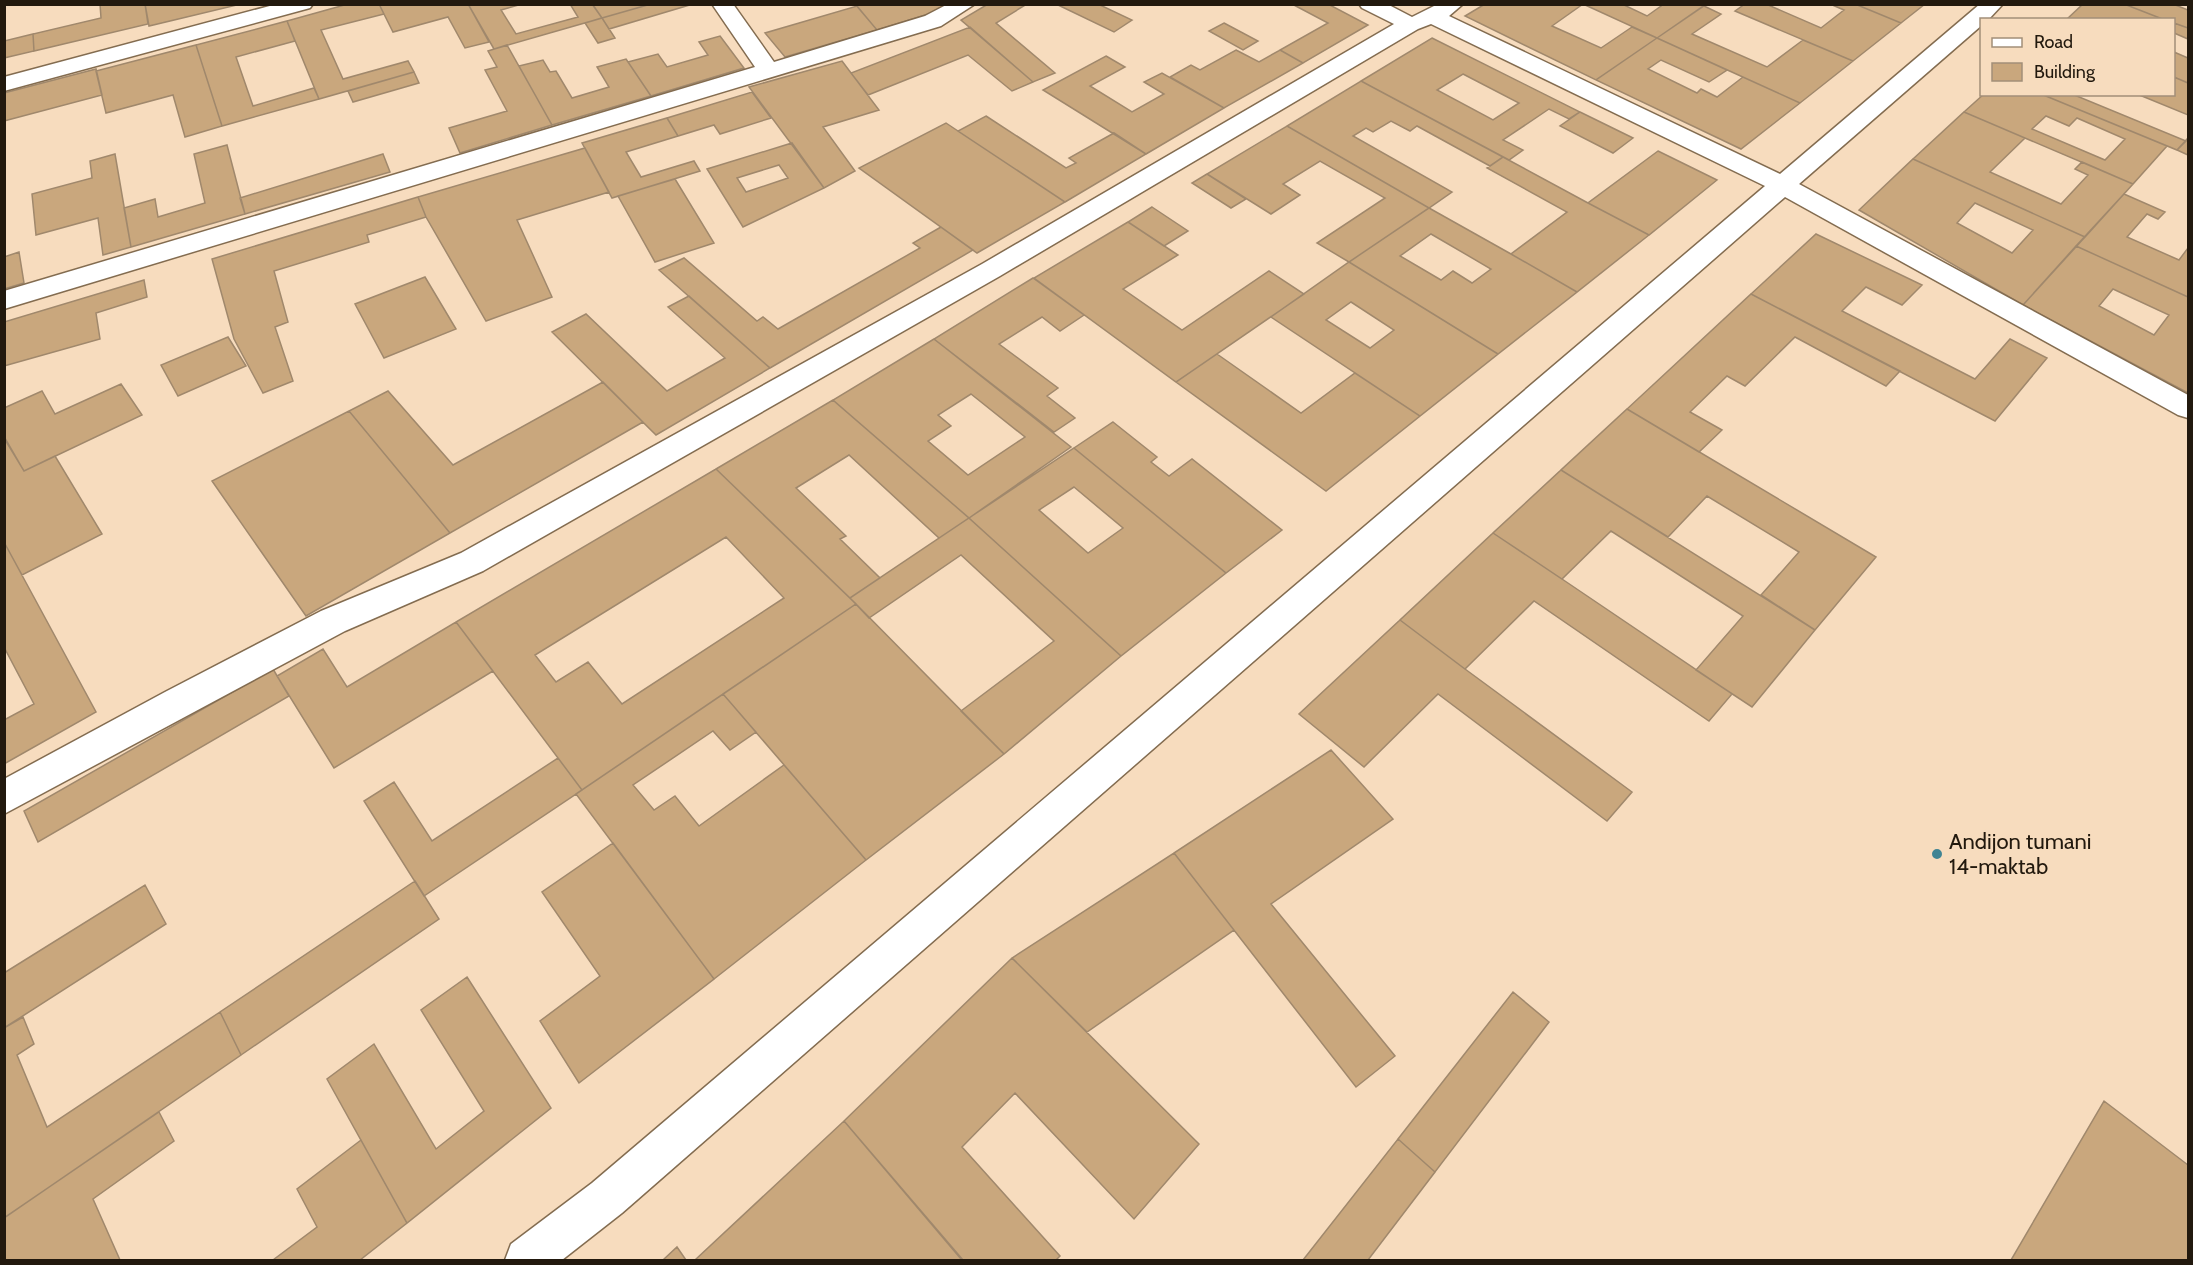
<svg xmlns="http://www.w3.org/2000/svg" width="2193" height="1265" font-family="Cabin,sans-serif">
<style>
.building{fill:#c9a77d;stroke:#a0886c;stroke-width:1.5;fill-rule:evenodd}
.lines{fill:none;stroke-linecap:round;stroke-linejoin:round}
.minor-casing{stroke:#836c50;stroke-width:3}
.minor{fill:#fff;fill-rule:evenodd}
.poi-dot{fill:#408493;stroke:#f7dcbe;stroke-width:2}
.labels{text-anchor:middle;stroke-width:5;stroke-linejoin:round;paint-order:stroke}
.poi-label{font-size:22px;fill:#22190e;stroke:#f7dcbe;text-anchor:start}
</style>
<rect width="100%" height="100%" fill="#f7dcbe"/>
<path class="building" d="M100,4H145L148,24L34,51L33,34L101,18Z
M145,4H237V5L149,26Z
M348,4H379L384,14L321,30L343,79L408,61L414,72L319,99L287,21Z
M379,4H468L489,42L465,48L448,17L393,32Z
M468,4H522L501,10L516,34L578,17L570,4H592L602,18L494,49Z
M596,4H651L602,18L593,5Z
M651,4H693L609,29L602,18Z
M855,4H945L948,8L877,30Z
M988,4H1027L996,23L1055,73L1033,82L961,20Z
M1056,4H1098L1132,20L1114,32Z
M1292,4H1328L1368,25L1303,63L1280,50L1328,23Z
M1485,4H1583L1552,26L1601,48L1632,27L1657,38L1596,80L1465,16Z
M1583,4H1622L1647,16L1664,4H1706L1657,38Z
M1745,4H1766L1821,28L1844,10L1830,4H1855L1901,23L1853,61L1735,11Z
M1855,4H1925L1901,23Z
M2083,4H2124L2165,20H2066Z
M2124,4H2173L2188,10V28L2174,23V20H2165Z
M857,6L877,30L785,57L765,33Z
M1704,6L1721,14L1692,34L1767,67L1803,40L1853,61L1800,103L1657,38Z
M602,18L615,38L598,43L585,23Z
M287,21L295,41L236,57L253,106L314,88L319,99L222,126L196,45Z
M1224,23L1258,41L1243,50L1209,31Z
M2174,23L2188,28V39L2174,33Z
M970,27L1033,82L1012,91L968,55L868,95L851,73Z
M33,34L34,51L4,58V41Z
M720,36L744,68L651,96L628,62L658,54L667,67L708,55L699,42Z
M1432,38L1580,112L1569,119L1549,109L1503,140L1523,150L1509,160L1361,81ZM1463,74L1519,103L1493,120L1437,90Z
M1657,38L1727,70L1709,82L1661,60L1648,69L1697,93L1701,89L1717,97L1743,77L1800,103L1741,149L1596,80Z
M196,45L222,126L185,137L173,95L106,113L96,71Z
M507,45L552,125L460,153L449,128L507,111L485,70L497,67L488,51Z
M1236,50L1259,62L1280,50L1303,63L1224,108L1170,77L1191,65L1200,70Z
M2174,52L2188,58V83L2174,77Z
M1106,56L1125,67L1090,86L1132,112L1164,94L1144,82L1162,73L1224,108L1146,154L1043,90Z
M626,59L651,96L552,125L519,66L543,60L550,72L556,71L572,98L609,87L597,67Z
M842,61L879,110L823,127L855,171L824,188L749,87Z
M96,69L102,95L4,121V93Z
M414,72L419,83L353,102L348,91Z
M2174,77L2188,83V115L2137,94H2174Z
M1361,81L1503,157L1490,166L1417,126L1410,131L1391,121L1373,132L1366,128L1353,136L1452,192L1429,208L1287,126Z
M752,92L771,118L720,134L714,125L678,136L667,118Z
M1984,94H2041L2167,146L2133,184L1964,112ZM2046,116L2069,126L2077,118L2125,139L2105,160L2032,129Z
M2041,94H2072L2186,141L2177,150Z
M1580,112L1633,138L1613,153L1560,126Z
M1964,112L2025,138L1990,172L2061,204L2088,175L2075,169L2082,162L2133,184L2085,237L1913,159Z
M986,116L1066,168L1076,163L1069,158L1114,133L1146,154L1065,202L958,131Z
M667,118L678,136L626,152L641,177L694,161L700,171L612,198L582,143Z
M946,123L958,131L1065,202L977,253L859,168Z
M1287,126L1429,208L1349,262L1317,243L1385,198L1320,161L1283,184L1300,195L1271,214L1207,174Z
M2188,138V155L2177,150Z
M792,143L824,188L743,227L707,169ZM779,165L788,178L746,192L737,178Z
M227,145L245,214L131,247L124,208L155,199L158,217L205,203L194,154Z
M585,148L609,192L517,220L552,297L486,321L426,217L418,197Z
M1658,151L1717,180L1649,235L1588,203Z
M115,154L131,247L103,255L98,218L36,235L32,194L92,178L90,161Z
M383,154L390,172L245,214L240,198Z
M1503,157L1588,203L1649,235L1577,292L1511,254L1567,212L1487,168Z
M1913,159L2085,237L2023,305L1859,210ZM1975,203L2033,230L2012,253L1957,223Z
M1207,174L1246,199L1231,208L1192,183Z
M675,179L714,243L655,262L618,196Z
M2124,194L2165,212L2158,219L2147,214L2127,237L2179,260L2188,248V297L2076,246Z
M418,197L426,217L367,235L369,242L274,271L288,322L275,327L293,381L263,393L234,339L212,259Z
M1152,207L1188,231L1164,246L1128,222Z
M1429,208L1511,254L1577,292L1498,354L1349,262ZM1431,234L1491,269L1472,283L1453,271L1441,280L1400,256Z
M1128,222L1178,255L1123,289L1182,330L1269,271L1304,294L1176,382L1034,278Z
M941,227L973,250L770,368L659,270L684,258L757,321L763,317L778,329L920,248L913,243Z
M1816,234L1922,285L1902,305L1866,287L1842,311L1975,379L2010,339L2047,358L1995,421L1751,294Z
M2076,246L2188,297V393L2023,305ZM2113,289L2169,315L2154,335L2099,306Z
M19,252L24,283L4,289V257Z
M1349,262L1498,354L1420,416L1271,317ZM1351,302L1394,330L1370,348L1326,320Z
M425,277L456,329L384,358L355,304Z
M1033,278L1084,315L1060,331L1042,317L999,344L1058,388L1047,396L1075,418L1054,432L934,339Z
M144,280L147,297L96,313L100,339L4,366V322Z
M1751,294L1900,371L1886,386L1795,337L1745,386L1727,376L1690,412L1722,430L1699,452L1627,409Z
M689,296L770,368L656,435L552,332L586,314L667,391L725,358L668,307Z
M228,337L246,366L178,396L161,365Z
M934,339L1071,447L969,518L833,400ZM971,394L1025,437L968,475L928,441L951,426L938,415Z
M1217,354L1301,413L1355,373L1420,416L1326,491L1176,382Z
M603,382L643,422L450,533L349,411L388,391L453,465Z
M121,384L142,415L24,471L4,438V408L42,391L55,414Z
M833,400L969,518L939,538L849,455L796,488L846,536L840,539L880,578L850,598L716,469Z
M1627,409L1876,557L1815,630L1761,595L1799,552L1707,496L1668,537L1561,470Z
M349,411L450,533L306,616L212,481Z
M1113,422L1157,457L1151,462L1169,476L1192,459L1282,530L1226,573L1074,448Z
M5,438L24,471L55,456L102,534L22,575L4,542Z
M1074,448L1226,573L1121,656L969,518ZM1074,487L1123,528L1088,553L1039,510Z
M716,469L856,604L582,790L456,622ZM726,537L784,598L622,704L588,662L556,682L535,655Z
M1561,470L1815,630L1752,707L1696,670L1743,616L1611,531L1562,579L1493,533Z
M969,518L1121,656L1004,754L961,711L1054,641L961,555L869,618L850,598Z
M1493,533L1562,579L1732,694L1709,721L1534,601L1465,669L1400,620Z
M4,542L96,712L4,764V720L34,704L4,647Z
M856,604L1004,754L866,860L723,694Z
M1400,620L1465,669L1632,792L1607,821L1438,694L1364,767L1299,714Z
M456,622L493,671L334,768L277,676L323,649L347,687Z
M273,669L289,696L38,842L24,811Z
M723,694L756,732L730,750L713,731L633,785L654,810L675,796L699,826L784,765L866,860L714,979L576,794Z
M1331,750L1393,819L1271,904L1395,1056L1356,1087L1174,853Z
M558,758L582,790L424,896L364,801L394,782L432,841Z
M613,843L714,979L579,1083L540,1021L600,976L542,892Z
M1174,853L1234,930L1087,1032L1012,958Z
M415,881L439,919L241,1055L220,1012Z
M145,885L166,924L4,1028V973Z
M1012,958L1199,1144L1134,1219L1015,1093L962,1147L1060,1256L1056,1260H963L844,1121Z
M467,977L551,1108L407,1223L327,1079L374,1044L436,1149L484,1111L421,1010Z
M1513,992L1549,1022L1435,1172L1398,1139Z
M220,1012L241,1055L4,1218V1028L23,1017L34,1044L17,1055L47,1127Z
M2104,1101L2188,1165V1260H2011Z
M159,1112L174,1141L93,1199L120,1260H4V1218Z
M844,1121L961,1259L959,1260H695Z
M1398,1139L1435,1172L1368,1260H1303Z
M361,1140L407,1223L360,1260H273L317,1227L297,1189Z
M677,1247L686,1260H663Z"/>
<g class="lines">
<defs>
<path id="minor" d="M277,4H313L310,8L4,91V77Z
M712,4H733L774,62L925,16L948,4H975L941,26L4,309V291L755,67Z
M1359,4H1387L1412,17L1438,4H1463L1449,16L1780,174L1980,4H2003L1988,20H1982V25L1799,184L2188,395V418L2178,415L1785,197L622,1213L562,1260H505L511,1244L592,1183L1765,186L1431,24L1418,29L1000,276L483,571L345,631L4,814V779L165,692L321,611L461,553L982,264L1394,24L1362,8Z"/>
</defs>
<use href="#minor" class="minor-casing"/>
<use href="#minor" class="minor"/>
</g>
<circle class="poi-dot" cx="1937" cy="854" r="6"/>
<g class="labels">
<g class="poi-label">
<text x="1949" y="849">Andijon tumani<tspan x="1949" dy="25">14-maktab</tspan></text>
</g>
</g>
<rect width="2193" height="1265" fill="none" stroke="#22190e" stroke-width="12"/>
<rect x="1980" y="18" width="195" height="78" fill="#f7dcbe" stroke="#a28e78" stroke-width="1.5"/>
<rect x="1992" y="38" width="30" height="9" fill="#ffffff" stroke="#a28e78" stroke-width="1.5"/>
<text x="2034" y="48" font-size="18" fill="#22190e">Road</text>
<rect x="1992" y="63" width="30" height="18" fill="#c9a77d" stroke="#a28e78" stroke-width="1.5"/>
<text x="2034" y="78" font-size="18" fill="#22190e">Building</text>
</svg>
